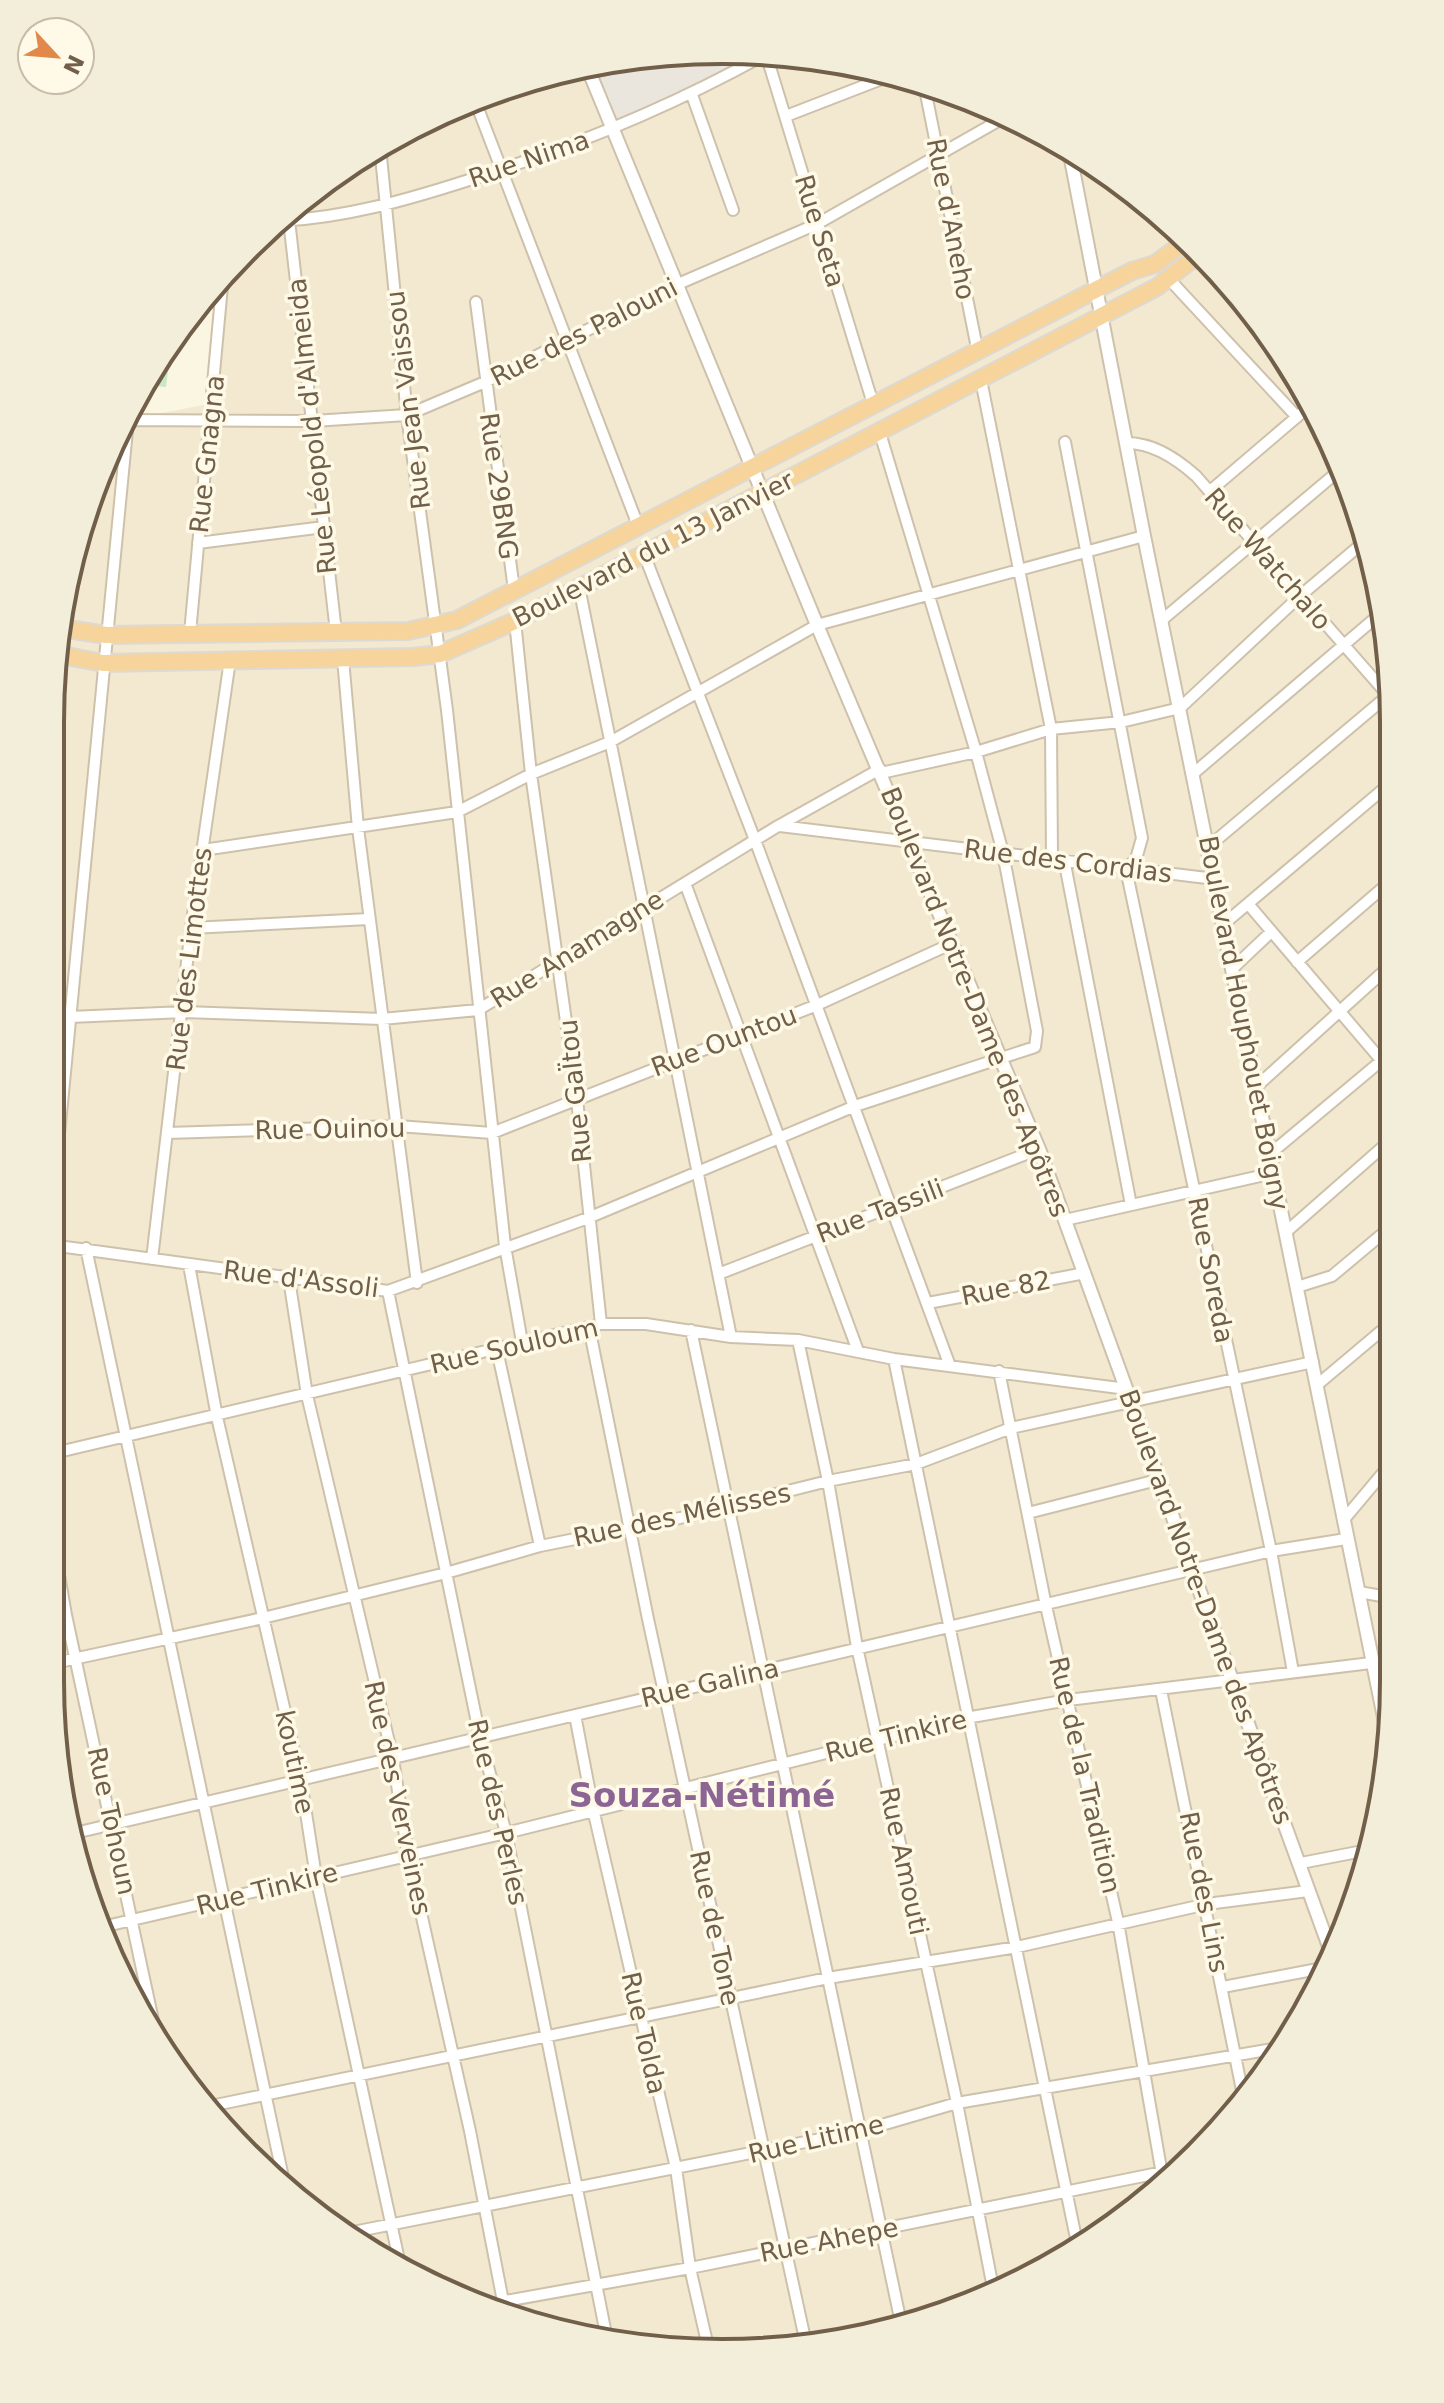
<svg xmlns="http://www.w3.org/2000/svg" width="1444" height="2403" font-family="'DejaVu Sans',sans-serif">
<style>
.residential{fill:#f2e9d0}
.industrial{fill:#eae6dd}
.green{fill:#cae8c1}
.lines{fill:none;stroke-linecap:round;stroke-linejoin:round}
.minor-casing{stroke:#cec1ac;stroke-width:14}
.tertiary-casing{stroke:#cec1ac;stroke-width:16}
.trunk-casing{stroke:#ddd9d3;stroke-width:20}
.minor{stroke:#fff;stroke-width:10}
.tertiary{stroke:#fff;stroke-width:12}
.trunk{stroke:#f6d49b;stroke-width:16}
.labels{text-anchor:middle;stroke-width:7;stroke-linejoin:round;paint-order:stroke}
.street-label{font-size:26px;fill:#715f49;stroke:#fefae7}
.district-label{font-size:34px;font-weight:bold;fill:#8d6595;stroke:#fefae7}
.rim{fill:none;stroke:#715f49;stroke-width:4}
</style>
<rect width="100%" height="100%" fill="#fbf6e2"/>
<path class="residential" d="M722,50L854,63L980,101L1096,164L1227,279L1304,386L1358,506L1393,678V1725L1358,1897L1280,2055L1131,2214L938,2317L722,2353L506,2317L313,2214L189,2090L86,1897L50,1681L51,678L86,506L128,420L208,404L221,278L247,246L349,163L465,101L591,63Z"/>
<path class="industrial" d="M722,50L757,53L619,122L594,63Z"/>
<path class="green" d="M172,338L166,387L145,385Z"/>
<g class="lines">
<defs>
<path id="minor" d="M924,84L978,353
M692,95L733,210
M474,98L639,528
M786,116L892,75
M380,147L407,415L447,710L505,1246L522,1342
M289,220L336,632
M279,221C344,218 407,200 469,180C573,147 671,107 766,54L874,407
M1169,279L1297,417
M476,302L514,590
M981,380L1051,729L1052,856
M1065,442L1142,838L1136,859L1126,869L1271,1551L1293,1672
M1127,443C1154,443 1177,459 1196,476L1393,701
M1210,491L1312,404
M198,543L324,527
M644,554L755,840L950,1366
M579,587L731,1337
M1162,620L1341,469
M515,621L531,774L577,1099L601,1324
M190,633L223,275
M343,659L358,828L417,1283
M881,773L976,752L1051,729L1121,722L1180,708L1300,596L1365,541
M1194,773L1380,614
M780,826L1215,879
M1208,847L1391,693
M203,850L457,812L531,774L610,742L817,625L1144,536
M1064,859L1131,1205
M685,883L858,1351
M1249,905L1393,1074
M1225,923L1393,781
M191,928L369,919
M1297,962L1393,879
M1233,968L1270,933
M51,1012L70,1017L184,1012L382,1019L478,1010L778,826L880,769
M1257,1086L1393,963
M167,1133L398,1126L492,1133L817,1005L953,943
M1270,1154L1393,1051
M51,1217L128,420L313,421L407,415L485,382L678,284L817,224L1007,116
M1065,1220L1274,1173
M1286,1232L1393,1138
M51,1245L388,1291L588,1218L855,1106L1035,1047L1037,1031L1003,853L976,752L880,433
M86,1248L285,2187
M152,1259L191,928L230,660
M189,1265L217,1417L301,1781L316,1877L399,2260
M721,1273L1039,1149
M289,1279L307,1395L393,1759L408,1855L470,2131L506,2317
M1297,1287L1332,1276L1393,1225
M388,1291L480,1737L506,1833L606,2334
M928,1303L1085,1273
M589,1327L648,1619L805,2339
M691,1330L901,2323
M798,1340L828,1481L857,1647L957,2103L993,2288
M497,1350L540,1546
M894,1359L1077,2243
M999,1371L1046,1606L1118,1922L1163,2180
M1317,1385L1393,1321
M50,1454L601,1324H646L731,1337L798,1340L894,1359L1127,1389
M1028,1513L1161,1479
M1346,1517L1393,1461
M50,1523L66,1615L154,2025
M1359,1592L1393,1598
M50,1664L263,1618L446,1573L540,1546L680,1518L828,1481L916,1464L1011,1428L1313,1362
M1161,1690L1243,2095
M575,1715L593,1809L676,2168L690,2268L709,2351
M75,1833L1271,1551L1346,1539
M1301,1863L1368,1850
M102,1927L506,1833L966,1718L1068,1700L1371,1663
M1223,1987L1323,1968
M206,2107L828,1978L1017,1947L1207,1904L1308,1891
M348,2233L861,2131L957,2103L1284,2047
M483,2305L690,2268L1173,2170"/>
<path id="tertiary" d="M586,64L817,625L1039,1149L1331,1952
M1069,149L1144,536L1389,1742"/>
<path id="trunk" d="M61,628L106,635L408,631L457,620L1132,271L1155,264L1185,242
M56,654L103,663L413,657L440,654L515,621L1157,287L1199,254"/>
</defs>
<use href="#minor" class="minor-casing"/>
<use href="#tertiary" class="tertiary-casing"/>
<use href="#trunk" class="trunk-casing"/>
<use href="#minor" class="minor"/>
<use href="#tertiary" class="tertiary"/>
<use href="#trunk" class="trunk"/>
</g>
<g class="labels">
<g class="street-label">
<text transform="translate(529 159) rotate(-19)" y="9">Rue Nima</text>
<text transform="translate(951 219) rotate(79)" y="9">Rue d'Aneho</text>
<text transform="translate(820 231) rotate(73)" y="9">Rue Seta</text>
<text transform="translate(584 332) rotate(-27)" y="9">Rue des Palouni</text>
<text transform="translate(408 400) rotate(-97)" y="9">Rue Jean Vaissou</text>
<text transform="translate(312 426) rotate(-96)" y="9">Rue Léopold d'Almeida</text>
<text transform="translate(207 454) rotate(-84)" y="9">Rue Gnagna</text>
<text transform="translate(499 486) rotate(82)" y="9">Rue 29BNG</text>
<text transform="translate(653 549) rotate(-27)" y="9">Boulevard du 13 Janvier</text>
<text transform="translate(1268 559) rotate(49)" y="9">Rue Watchalo</text>
<text transform="translate(1068 861) rotate(7)" y="9">Rue des Cordias</text>
<text transform="translate(577 949) rotate(-32)" y="9">Rue Anamagne</text>
<text transform="translate(189 959) rotate(-83)" y="9">Rue des Limottes</text>
<text transform="translate(975 1002) rotate(68)" y="9">Boulevard Notre-Dame des Apôtres</text>
<text transform="translate(1244 1023) rotate(79)" y="9">Boulevard Houphouet Boigny</text>
<text transform="translate(724 1041) rotate(-21)" y="9">Rue Ountou</text>
<text transform="translate(575 1091) rotate(-96)" y="9">Rue GaÏtou</text>
<text transform="translate(330 1129) rotate(-1)" y="9">Rue Ouinou</text>
<text transform="translate(880 1211) rotate(-21)" y="9">Rue Tassili</text>
<text transform="translate(1211 1270) rotate(79)" y="9">Rue Soreda</text>
<text transform="translate(301 1279) rotate(7)" y="9">Rue d'Assoli</text>
<text transform="translate(1006 1288) rotate(-11)" y="9">Rue 82</text>
<text transform="translate(514 1346) rotate(-13)" y="9">Rue Souloum</text>
<text transform="translate(682 1515) rotate(-12)" y="9">Rue des Mélisses</text>
<text transform="translate(1206 1607) rotate(70)" y="9">Boulevard Notre-Dame des Apôtres</text>
<text transform="translate(710 1683) rotate(-13)" y="9">Rue Galina</text>
<text transform="translate(896 1736) rotate(-14)" y="9">Rue Tinkire</text>
<text transform="translate(295 1762) rotate(78)" y="9">koutime</text>
<text transform="translate(1085 1775) rotate(77)" y="9">Rue de la Tradition</text>
<text transform="translate(398 1798) rotate(78)" y="9">Rue des Verveines</text>
<text transform="translate(498 1812) rotate(77)" y="9">Rue des Perles</text>
<text transform="translate(112 1821) rotate(78)" y="9">Rue Tohoun</text>
<text transform="translate(904 1861) rotate(78)" y="9">Rue Amouti</text>
<text transform="translate(267 1889) rotate(-14)" y="9">Rue Tinkire</text>
<text transform="translate(1204 1892) rotate(79)" y="9">Rue des Lins</text>
<text transform="translate(715 1928) rotate(78)" y="9">Rue de Tone</text>
<text transform="translate(644 2033) rotate(77)" y="9">Rue Tolda</text>
<text transform="translate(816 2139) rotate(-13)" y="9">Rue Litime</text>
<text transform="translate(829 2240) rotate(-11)" y="9">Rue Ahepe</text>
</g>
<g class="district-label">
<text x="702" y="1807">Souza-Nétimé</text>
</g>
</g>
<path d="M0 0H1444V2403H0ZM722 64H722A658 658 0 0 1 1380 722V1681A658 658 0 0 1 722 2339H722A658 658 0 0 1 64 1681V722A658 658 0 0 1 722 64Z" fill="#f3eeda" fill-rule="evenodd"/>
<path class="rim" d="M722 64H722A658 658 0 0 1 1380 722V1681A658 658 0 0 1 722 2339H722A658 658 0 0 1 64 1681V722A658 658 0 0 1 722 64Z"/>
<g transform="translate(56 56) rotate(116)"><circle r="38" fill="#fefae7" stroke="#c6bca8" stroke-width="2"/>
<path d="M0-6L14 30L0 20L-14 30Z" fill="#e1884b"/>
<text y="-12" font-size="22" font-weight="bold" text-anchor="middle" fill="#715f49">N</text>
</g>
</svg>
